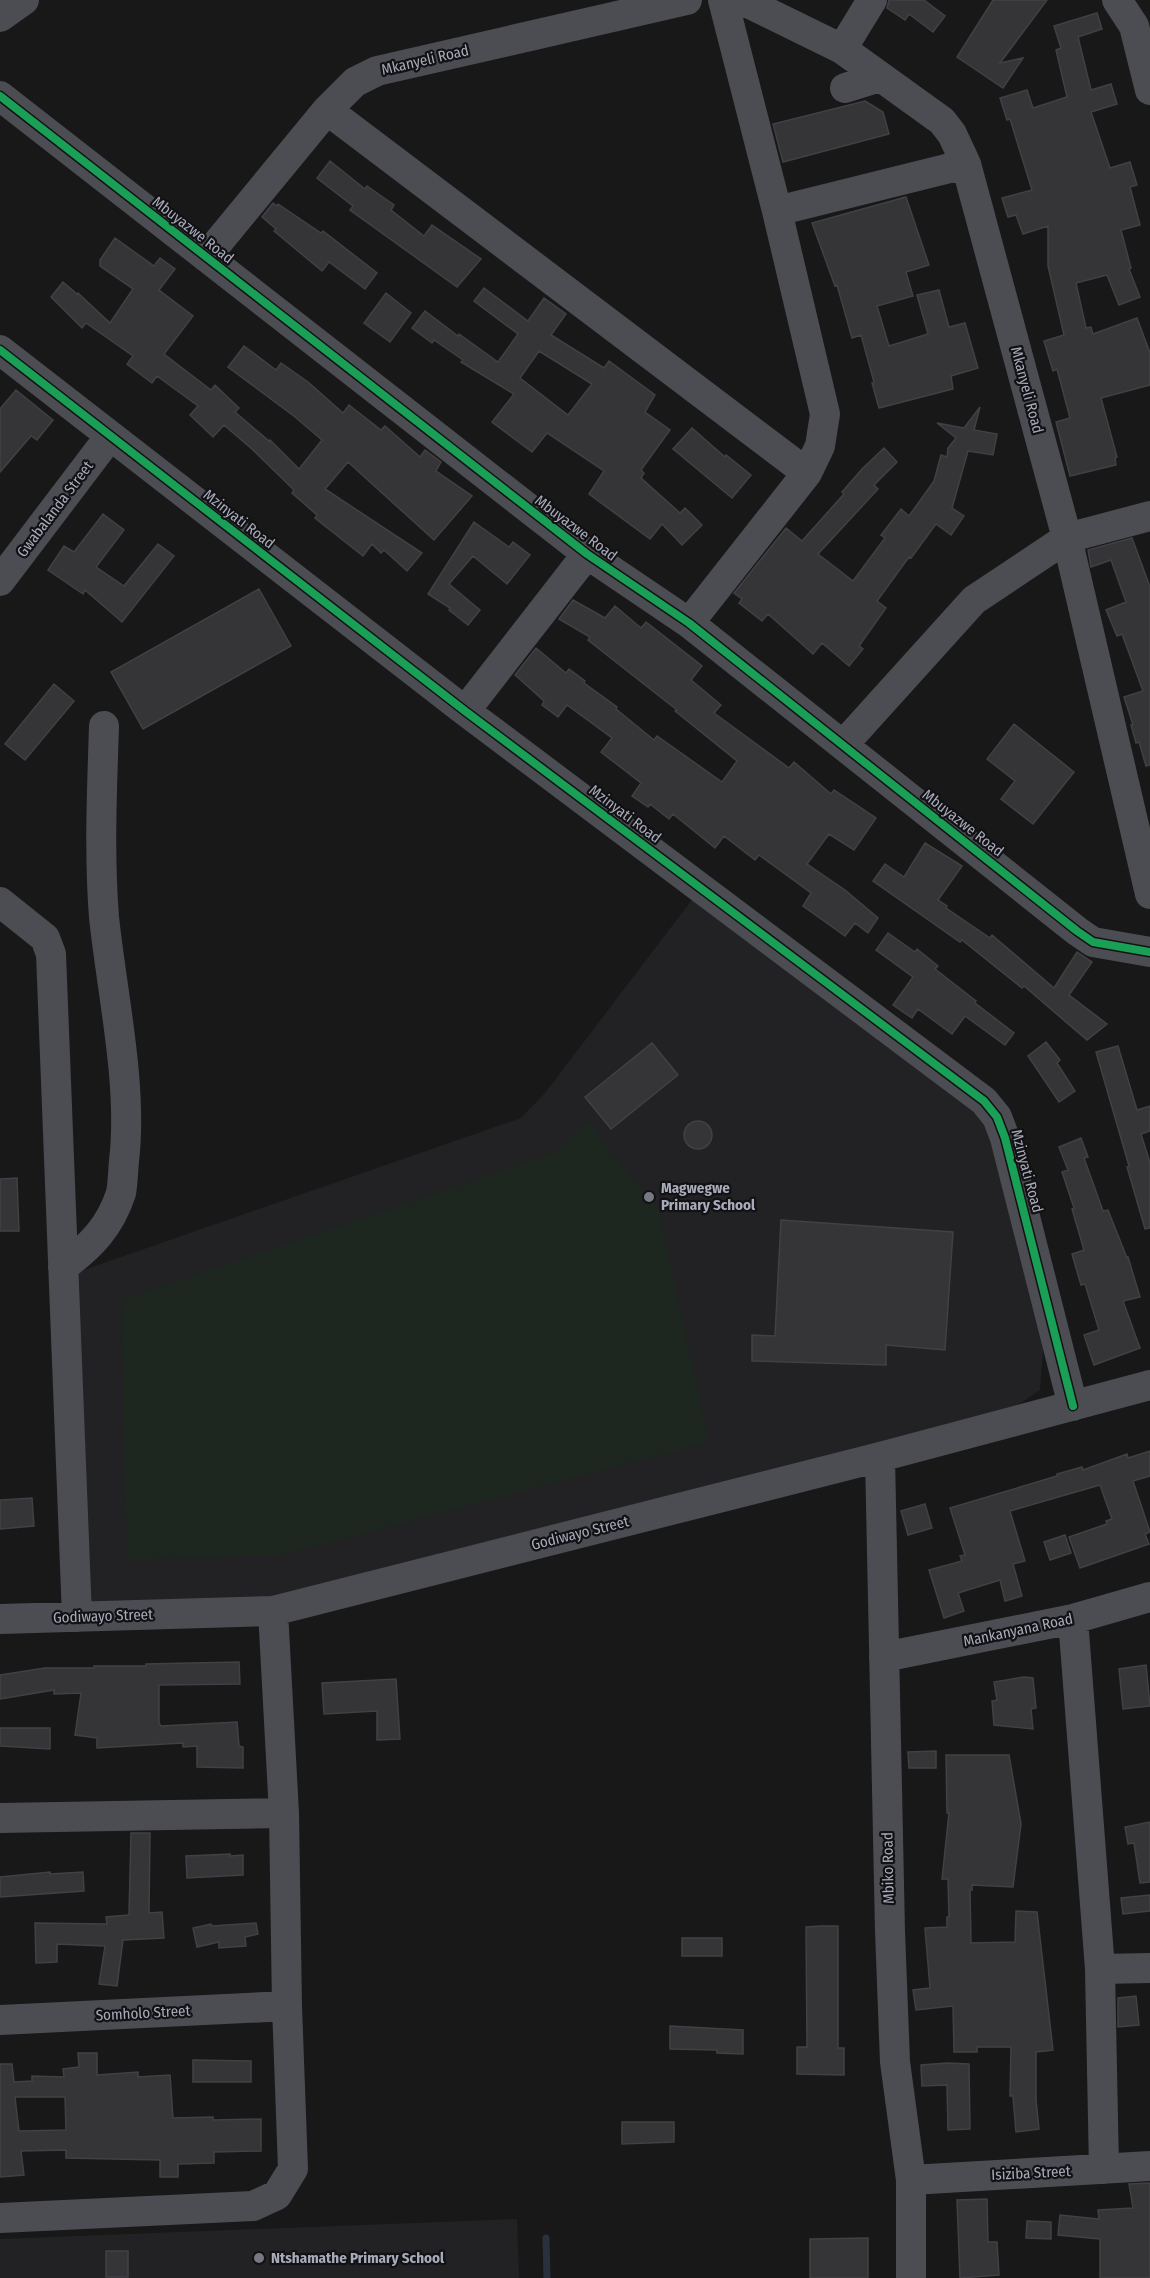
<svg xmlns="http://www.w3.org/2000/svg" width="1150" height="2278" font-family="'Fira Sans Condensed',sans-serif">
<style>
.built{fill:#222225}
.green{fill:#1e2620}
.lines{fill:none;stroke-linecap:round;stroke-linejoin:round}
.stream{stroke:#2a313c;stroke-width:7}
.building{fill:#353537;stroke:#414145;stroke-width:1.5;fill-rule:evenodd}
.minor{stroke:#4c4d52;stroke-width:30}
.cycleway-casing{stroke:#121215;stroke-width:11}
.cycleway{stroke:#1a9f57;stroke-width:8}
.poi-dot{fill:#767882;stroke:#121215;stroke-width:2}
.labels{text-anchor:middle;stroke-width:4.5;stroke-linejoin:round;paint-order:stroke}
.street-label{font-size:15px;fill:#a8abba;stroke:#121215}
.poi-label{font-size:15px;font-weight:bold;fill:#a8abba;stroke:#121215;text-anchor:start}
</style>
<rect width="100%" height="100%" fill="#181819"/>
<path class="built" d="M694,897L986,1122L1044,1338L1040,1390L1012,1409L270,1600L86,1606L75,1273L521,1118L545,1093Z
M517,2219L519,2278H0V2239Z"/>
<path class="green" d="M587,1121L659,1211L709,1442L283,1555L127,1560L121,1300L553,1153Z"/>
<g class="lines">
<path class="stream" d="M546,2238L547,2278"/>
</g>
<path class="building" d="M889,0H924L945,16L933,32L909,14L905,20L887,8Z
M993,0H1047L1000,63L1023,58L1003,88L957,57Z
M1097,13L1102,29L1078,37L1091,90L1111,84L1117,104L1091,112L1110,168L1130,162L1137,185L1130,187L1140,225L1121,230L1131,268L1129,269L1140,297L1119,305L1107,275L1076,283L1086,328L1091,327L1093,334L1137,318L1150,353V385L1101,398L1117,457L1115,458L1116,465L1070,476L1056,422L1070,418L1057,369L1053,371L1044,341L1064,335L1048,266V226L1023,234L1016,215L1008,217L1002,198L1032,190L1010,119L1007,120L1000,98L1027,90L1033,108L1067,97L1056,50L1061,48L1054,26Z
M865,101L883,112L889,134L783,162L773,124Z
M330,161L365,189L367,186L394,205L391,210L424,236L432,225L481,259L457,287L350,210L353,206L317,178Z
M906,197L929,265L906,272L913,296L877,306L889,346L928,334L917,295L939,290L949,327L965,323L978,368L951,376L953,389L879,408L872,383L874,382L861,335L852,338L837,285L835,286L812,223Z
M273,203L277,206L278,204L321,233L323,231L377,273L365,289L329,262L322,271L274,231L276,229L262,217Z
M115,238L154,266L160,258L175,269L159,290L193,316L164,354L211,390L215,385L239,408L235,412L269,441L270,440L299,469L322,440L295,417L228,367L244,346L276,370L281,363L308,382L343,413L349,405L381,430L385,426L420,457L425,450L441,462L436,471L472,496L434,540L348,462L325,489L422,553L407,571L384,550L381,553L372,544L363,556L315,518L317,515L292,493L294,490L253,450L224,425L213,437L190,415L198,406L157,376L152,383L127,364L133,356L86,323L82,328L51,297L63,282L77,294L78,293L110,323L133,289L100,266V260Z
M484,288L528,321L544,298L566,314L551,335L604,368L609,361L655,395L645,412L670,430L641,470L644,473L641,478L680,513L685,508L702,525L682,545L662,524L650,539L589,494L604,471L547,433L532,452L492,422L514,394L461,362L463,360L434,340L432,343L412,328L425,311L458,336L459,334L498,362L518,334L474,301ZM539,351L592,384L568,415L520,378Z
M386,293L411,313L390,342L364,323Z
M16,390L53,420L37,440L31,436L0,472V409Z
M980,407L974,430L997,434L993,455L968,451L952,508L964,516L951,535L936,524L911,558L909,557L877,601L886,608L859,646L863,649L849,666L822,643L813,654L768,614L762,621L739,603L742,599L734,593L786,528L802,541L844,494L842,492L862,469L884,448L897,462L874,485L878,489L818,554L853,581L885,538L881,535L901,509L909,516L934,481L941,455L947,457L948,448L956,438L937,423L964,428Z
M692,428L725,457L726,455L751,475L732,498L673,449Z
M103,514L124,530L96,567L124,586L158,544L174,556L122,622L85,590L83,594L48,570L64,546L74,552Z
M474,522L509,547L513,542L530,555L507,584L473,556L449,584L480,610L468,625L449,610L450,608L428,594Z
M1132,538L1150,587V765L1146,766L1139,742L1136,743L1131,725H1133L1124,697L1143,691L1122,634L1117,636L1106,610L1126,602L1111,560L1091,567L1088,550Z
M259,589L291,646L143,729L111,672Z
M573,600L605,618L615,606L641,628L646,622L702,666L691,680L721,705L714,713L789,768L794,762L831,794L834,790L876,818L854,850L829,834L807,864L845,890L878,918L868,933L855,923L845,936L803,906L811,893L759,855L755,860L724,836L715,848L673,814L669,819L650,804L648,807L632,796L641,783L601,752L612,738L567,705L558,717L542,705L544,701L515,675L536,648L566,673L569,669L585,681L584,683L617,707L616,709L654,740L657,736L722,782L737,761L675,711L677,710L588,640L590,637L559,619Z
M54,684L74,701L25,760L5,744Z
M1014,724L1074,772L1033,824L1001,799L1015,781L987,759Z
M925,843L962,866L938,900L947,906L946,908L990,938L992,935L1054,988L1077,952L1092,962L1069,995L1107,1024L1087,1040L1024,986L1022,988L962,940L960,942L873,881L885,864L904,877Z
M888,933L915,952L917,949L938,966L935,969L976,1001L975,1003L1014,1033L1005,1045L965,1016L952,1034L918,1009L912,1018L893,1005L913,977L876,950Z
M1046,1042L1060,1060L1057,1063L1075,1091L1059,1102L1028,1056Z
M652,1043L678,1075L611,1129L585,1097Z
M1118,1046L1137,1110L1150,1106V1131L1141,1134L1150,1163V1228L1145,1229L1127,1167L1129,1166L1096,1052Z
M684 1135a14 14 0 1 1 28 0a14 14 0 1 1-28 0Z
M1081,1138L1088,1157L1084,1158L1103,1211L1108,1210L1127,1258L1128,1257L1140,1297L1123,1301L1140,1348L1094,1365L1084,1335L1099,1330L1085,1284L1081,1285L1072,1254L1084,1250L1072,1209L1074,1208L1062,1172L1068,1170L1059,1147Z
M17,1178L19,1231H0V1179Z
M781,1220L953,1232L945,1350L886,1345V1365L752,1361V1335L775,1336Z
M1150,1451V1476L1133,1481L1150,1532L1145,1534L1149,1544L1080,1568L1069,1537L1107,1524L1106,1521L1112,1519L1100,1485L1010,1511L1025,1561L1013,1564L1022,1596L1005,1601L1000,1580L958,1593L964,1611L944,1618L929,1570L962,1561L960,1556L965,1555L950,1508L1057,1476V1474L1082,1467L1083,1470L1127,1454L1128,1458Z
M32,1498L34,1526L0,1529V1500Z
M925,1504L932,1528L908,1535L901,1511Z
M1065,1535L1071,1553L1050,1560L1044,1542Z
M239,1662L240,1684L159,1685V1723L161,1726L237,1722L239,1746L243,1747V1768L197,1767V1746L183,1747V1743L97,1748V1738L75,1735L81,1693L54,1694V1690L0,1699V1675L45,1668H94V1666H146V1664Z
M1146,1665L1150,1706L1123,1709L1119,1669Z
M1024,1677L1033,1678L1036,1708L1031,1709L1033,1729L994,1725L992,1701L997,1700L994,1682Z
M396,1679L400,1739L377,1740V1711L324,1714L322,1683Z
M0,1728H50V1749L0,1746Z
M936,1751V1768H909L908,1752Z
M946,1755H1009L1021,1824L1013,1887L972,1885V1890H970L971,1943L1015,1942L1016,1911L1037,1912L1053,2050L1036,2052V2100L1039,2129L1016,2132L1013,2096H1010L1011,2047H977V2052H954L953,2006L916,2010L913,1990L930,1988L925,1928L947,1927V1917H949L948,1879H942L949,1813H947Z
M1150,1822V1882L1140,1883L1134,1843L1128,1844L1125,1827Z
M131,1833H150L149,1913L162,1912L164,1938L123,1940L117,1986L99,1984L105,1946L57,1944V1962L36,1963L35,1923L107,1924L106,1917L129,1915Z
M230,1854V1856L243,1855V1875L187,1878L186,1856Z
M50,1872V1874L83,1872L84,1891L0,1897V1877Z
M1150,1895V1911L1123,1914L1121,1898Z
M256,1923L258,1934L245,1937L246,1946L219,1948V1942L197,1947L193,1928L211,1924L212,1926Z
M821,1926H838V2048H844V2075L797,2074V2047H807L806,1927Z
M682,1938H722V1956H682Z
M1136,1996L1139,2025L1118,2027V1998Z
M670,2026L743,2030V2054L717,2053V2050L670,2049Z
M78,2053H97V2075L138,2072V2077L170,2075L173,2118L213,2117V2120L261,2119V2151L214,2152V2163L178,2164V2177H160V2160L66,2158V2150L21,2151L24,2175L0,2177V2064H12L14,2082L32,2081V2076L64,2077L63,2069L79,2067ZM15,2097H65L66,2130L19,2131Z
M193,2060L251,2061V2082H193Z
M947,2063L969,2064L970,2129L948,2130L947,2085L922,2086L921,2065Z
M622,2122H674V2142L622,2144Z
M1150,2183V2278H1100V2239L1058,2235L1060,2215L1099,2219L1098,2210L1133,2208L1129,2184Z
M987,2199L988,2242H997L999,2275L960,2278L957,2200Z
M1027,2221L1051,2222V2239L1026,2238Z
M868,2238V2278H810V2239Z
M106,2251H128V2277H106Z"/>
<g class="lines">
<path class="minor" d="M742,0L842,49L942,121L952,134L966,164L1067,538L1150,894
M1117,0L1134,26L1150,90
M0,17L24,0
M842,49L872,0
M845,88L880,77
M0,96L587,554L689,623L1077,931L1093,942L1150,952
M327,110L807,473
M777,211L966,164
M206,257L327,110L355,82L377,71L687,0
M0,350L465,711L984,1101L997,1117L1005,1138L1073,1406
M0,581L110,436
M689,623L807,473L820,446L825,414L777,211L723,0
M465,711L587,554
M843,745L974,600L1067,538L1150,516
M0,902L45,938L51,954L77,1617
M63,1267C91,1246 110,1227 121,1193C123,1183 123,1171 124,1161C133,1085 112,994 104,917C99,853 102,789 104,726
M880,1457L890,1931L895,2062L911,2180V2278
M0,1619L273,1611L880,1457L1150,1385
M1073,1619L1100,1969L1104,2169
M884,1657L1073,1619L1150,1597
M0,1818L284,1813
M1100,1969L1150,1968
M0,2020L287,2006
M911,2180L1150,2166
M0,2218L253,2206L277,2195L293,2169L287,2006L284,1813L273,1611"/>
<defs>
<path id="cycleway" d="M0,96L587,554L689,623L1077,931L1093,942L1150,952
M0,350L465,711L984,1101L997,1117L1005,1138L1073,1406"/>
</defs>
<use href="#cycleway" class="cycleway-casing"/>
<use href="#cycleway" class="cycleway"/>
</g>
<g class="poi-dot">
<circle cx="649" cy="1197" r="6"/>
<circle cx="259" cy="2258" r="6"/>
</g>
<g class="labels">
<g class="street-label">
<text transform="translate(425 60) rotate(-13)" y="5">Mkanyeli Road</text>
<text transform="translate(193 230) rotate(38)" y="5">Mbuyazwe Road</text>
<text transform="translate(1027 390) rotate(75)" y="5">Mkanyeli Road</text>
<text transform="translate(55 509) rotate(-53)" y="5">Gwabalanda Street</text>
<text transform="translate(239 519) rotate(38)" y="5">Mzinyati Road</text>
<text transform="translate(576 528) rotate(37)" y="5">Mbuyazwe Road</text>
<text transform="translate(625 814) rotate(37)" y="5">Mzinyati Road</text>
<text transform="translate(963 823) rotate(38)" y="5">Mbuyazwe Road</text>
<text transform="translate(1027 1171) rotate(75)" y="5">Mzinyati Road</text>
<text transform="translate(580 1533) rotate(-14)" y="5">Godiwayo Street</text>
<text transform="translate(103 1616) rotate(-2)" y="5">Godiwayo Street</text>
<text transform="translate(1018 1630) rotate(-12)" y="5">Mankanyana Road</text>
<text transform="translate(888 1868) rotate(-91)" y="5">Mbiko Road</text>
<text transform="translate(143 2013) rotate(-3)" y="5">Somholo Street</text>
<text transform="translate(1031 2173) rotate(-3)" y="5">Isiziba Street</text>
</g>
<g class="poi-label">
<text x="661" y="1193">Magwegwe<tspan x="661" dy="17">Primary School</tspan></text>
<text x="271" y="2263">Ntshamathe Primary School</text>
</g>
</g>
</svg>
